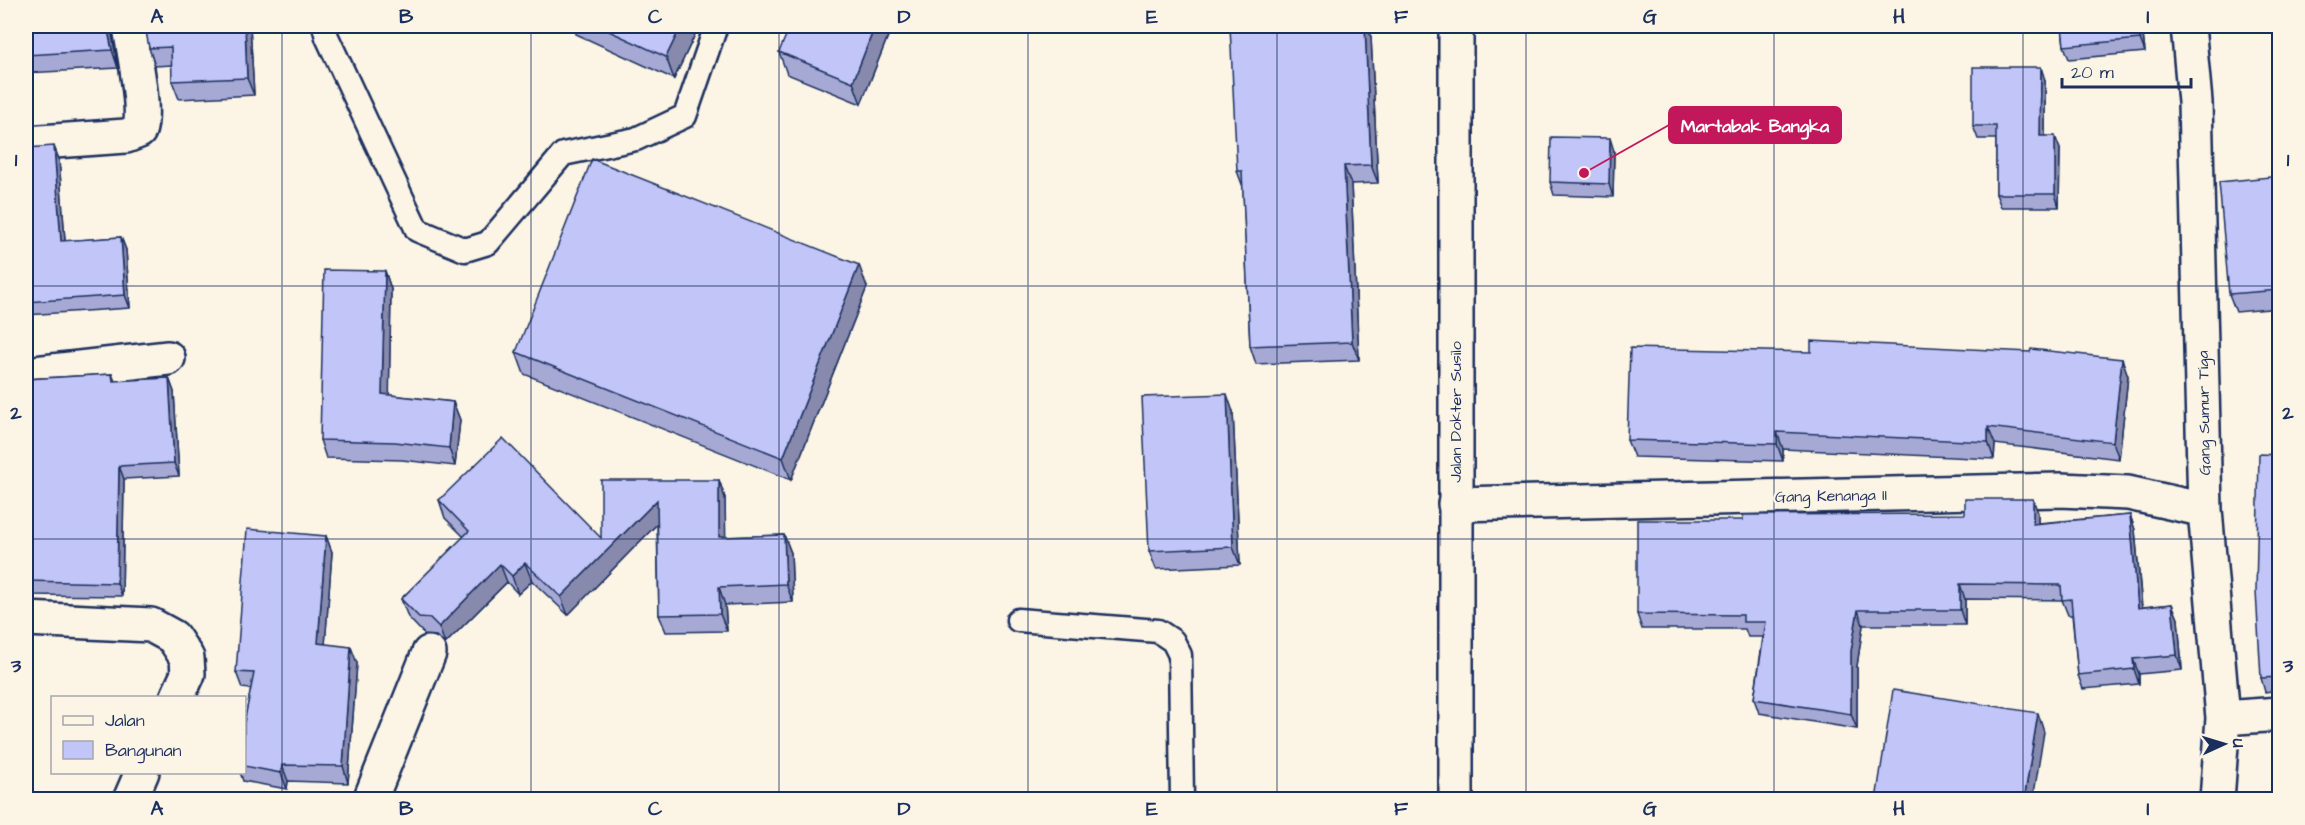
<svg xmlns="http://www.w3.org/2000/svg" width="2305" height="825" font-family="'Architects Daughter',sans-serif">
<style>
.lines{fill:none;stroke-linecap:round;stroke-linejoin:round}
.service-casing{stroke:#1b2f5e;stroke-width:27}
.minor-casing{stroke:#1b2f5e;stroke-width:38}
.secondary-casing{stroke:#1b2f5e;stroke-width:38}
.service{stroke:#fcf5e5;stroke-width:22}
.minor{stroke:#fcf5e5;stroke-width:33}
.secondary{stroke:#fcf5e5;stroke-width:33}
.wall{fill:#a6a9d4;stroke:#1b2f5e;stroke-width:1.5}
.shaded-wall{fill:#878aad;stroke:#1b2f5e;stroke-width:1.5}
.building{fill:#c1c5f7;stroke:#1b2f5e;stroke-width:1.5}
.grid{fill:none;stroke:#1b2f5e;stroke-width:1.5;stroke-opacity:0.55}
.labels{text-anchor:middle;stroke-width:4.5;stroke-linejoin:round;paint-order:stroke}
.street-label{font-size:16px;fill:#1b2f5e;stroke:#fcf5e5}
.leader{fill:none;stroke:#c2185b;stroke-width:2}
.callout-dot{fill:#c2185b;stroke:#fcf5e5;stroke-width:2}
.callout{fill:#c2185b;stroke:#c2185b;stroke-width:2}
.callout-label{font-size:18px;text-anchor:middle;font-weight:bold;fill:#fff}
.neatline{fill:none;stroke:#1b2f5e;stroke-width:2}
.grid-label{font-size:20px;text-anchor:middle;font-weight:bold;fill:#1b2f5e}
</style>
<rect width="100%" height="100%" fill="#fcf5e5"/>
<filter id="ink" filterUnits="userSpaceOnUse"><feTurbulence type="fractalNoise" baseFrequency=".0167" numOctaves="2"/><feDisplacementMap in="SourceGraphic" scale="12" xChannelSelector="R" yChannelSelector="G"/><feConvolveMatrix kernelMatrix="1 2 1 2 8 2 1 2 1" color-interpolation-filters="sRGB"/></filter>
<g filter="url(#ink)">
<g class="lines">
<defs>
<path id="service" d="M324,26L327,37L417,230L465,250L488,243L563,154L636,139L685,116L716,26
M1018,620L1158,631L1173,641L1180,655L1182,800"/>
<path id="minor" d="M2188,26L2195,102L2205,510L2223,718L2217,800
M26,143L126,136L139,131C147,110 133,50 130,26
M26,374L168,358
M1455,504L2060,490L2128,493L2205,510
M26,619L151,625L173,637L187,658L188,674L177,698
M2223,718L2280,714
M130,800L142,772
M370,800L429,653"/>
<path id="secondary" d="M1456,800V26"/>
</defs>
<use href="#service" class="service-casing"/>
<use href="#minor" class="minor-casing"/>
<use href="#secondary" class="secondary-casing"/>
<use href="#service" class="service"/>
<use href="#minor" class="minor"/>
<use href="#secondary" class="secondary"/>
</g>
<path class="wall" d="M26,26L111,29L118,68L26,73Z
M250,26L254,95L179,99L172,81V65L155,66L149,48Z
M574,26H699L674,79L576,34Z
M892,26L861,104L787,74L779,52Z
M2062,26H2142L2145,52L2069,59L2064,46Z
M1371,37L1378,183L1351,184L1359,360L1256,364L1250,346L1243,187L1237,171Z
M2045,80V136L2060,149L2059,207H2001L1996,194V139H1978L1973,126Z
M26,148L59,159L65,241L121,237L126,250L130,308L26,315Z
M1614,151L1613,197L1554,195L1550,182Z
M2280,176V308L2236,312L2229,294Z
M385,271L391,289L389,395L453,402L460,420L455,466L402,460L326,458L320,440Z
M867,287L791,480L524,374L516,352Z
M2122,359L2128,376L2119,459L1995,444L1994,459L1783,449V461L1634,457L1627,440Z
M112,374L115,381L169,378L174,392L179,476L124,479L122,596L26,595V379Z
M1233,412L1240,565L1156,569L1149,551Z
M2280,455V690L2265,692L2261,678Z
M719,480L725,498V537L784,535L791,553L793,602L725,605L727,631L666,632L659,615L657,524L568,615L532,581L518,594L507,582L445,644L436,636L425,635L408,617L401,599L464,537L445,518L439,500L601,538Z
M2038,513V523L2130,515L2135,530L2142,607L2172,604L2178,619L2182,670L2139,674V684L2083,689L2078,675L2072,615H2068L2062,600L1965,599V625H1863L1857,666V729L1759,713L1754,699L1763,637H1748L1745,629H1642L1637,614L1743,520Z
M326,536L332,552L325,644L357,663L348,783L288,781L287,789L243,781L240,772H244V723L251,689L242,688L236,672Z"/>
<path class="shaded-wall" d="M107,26H112L111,29L118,68L112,50Z
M245,26H250L254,95L247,78Z
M681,26H699L674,79L666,57Z
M875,26H892L861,104L853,82Z
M1365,26H1367L1371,37L1378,183L1371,165Z
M2139,26H2142L2145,52L2140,39Z
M2041,67L2045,80V149L2040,136Z
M2055,136L2060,149L2059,207L2055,194Z
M1610,138L1614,151L1613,197L1609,184Z
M54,146L59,159L66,254L61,241Z
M1344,166L1351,184L1359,360L1352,342Z
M121,237L126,250L130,308L125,295Z
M859,265L867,287L791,480L783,458Z
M385,271L391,289L389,412L382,394Z
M2122,359L2128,376L2119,459L2113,442Z
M169,378L174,392L179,476L174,463Z
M1227,394L1233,412L1240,565L1233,547Z
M453,402L460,420L455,466L449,448Z
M1988,427L1995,444L1994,459L1988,442Z
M1777,432L1783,449V461L1777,444Z
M119,466L124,479L122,596L117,583Z
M719,480L725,498L726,555L719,537Z
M2033,499L2038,513V538L2033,524Z
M657,500L663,518L568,615L561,597Z
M2130,515L2135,530L2143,622L2138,608Z
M784,535L791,553L793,602L786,584Z
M326,536L332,552L324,659L318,643Z
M525,563L532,581L518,594L512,576Z
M500,564L507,582L445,644L439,627Z
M1960,584L1965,599V625L1960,610Z
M719,587L725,605L727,631L720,614Z
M2172,604L2178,619L2182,670L2177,655Z
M1858,610L1863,625L1857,666V729L1851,714V651Z
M351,647L357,663L348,783L343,766Z
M2133,659L2139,674V684L2134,669Z
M2038,713L2044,732L2033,800H2024Z
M282,765L288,781L287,789L281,773Z"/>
<path class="building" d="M26,26H107L112,50L26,55Z
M145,26H245L247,78L172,81L171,47L149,48Z
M598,26H681L666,57Z
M790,26H875L853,82L779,52Z
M1230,26H1365L1371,165L1344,166L1352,342L1250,346L1242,171H1237Z
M2062,26H2139L2140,39L2064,46Z
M1973,67H2041L2040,136H2055V194H1996V126H1973Z
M1551,137L1610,138L1609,184L1550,182Z
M54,146L61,241L121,237L125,295L26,302V148Z
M592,159L859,265L783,458L516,352Z
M2280,176V290L2229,294L2219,182Z
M324,270L385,271L382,394L453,402L449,448L395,442L320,440Z
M1811,341L2030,352L2031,349L2122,359L2113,442L1988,427V442L1777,432V444L1627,440L1630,348L1811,352Z
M112,374L113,381L169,378L174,463L119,466L117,583L26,581V379Z
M1227,394L1233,547L1149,551L1142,397Z
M503,438L601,538V480H719V537L784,535L786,584L719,587L720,614L659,615L657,500L561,597L525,563L512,576L500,564L439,627L430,618L419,617L401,599L469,531L439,500Z
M2259,454L2280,455V677L2261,678L2256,592Z
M1965,499H2033V524L2130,515L2138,608L2172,604L2177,655L2133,659L2134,669L2078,675L2071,599L2062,600L2061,585L1960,584V610H1858L1851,651V714L1754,699L1766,622H1743V615L1637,614V520H1743V515L1965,514Z
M247,529L326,536L318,643L351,647L343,766L282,765L281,773L244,766V723L254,673L236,672Z
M1893,690L2038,713L2024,800H1876Z"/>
</g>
<path class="grid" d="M282,26V800M531,26V800M779,26V800M1028,26V800M1277,26V800M1526,26V800M1774,26V800M2023,26V800M26,286H2280M26,539H2280"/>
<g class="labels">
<g class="street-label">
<text transform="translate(1455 412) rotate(-90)" y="6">Jalan Dokter Susilo</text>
<text transform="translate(2203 413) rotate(-91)" y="6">Gang Sumur Tiga</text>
<text transform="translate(1831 495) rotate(-1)" y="6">Gang Kenanga II</text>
</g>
</g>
<path class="leader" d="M1584 173L1669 125"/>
<circle class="callout-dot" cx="1584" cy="173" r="6"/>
<rect class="callout" x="1669" y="107" width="172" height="36" rx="6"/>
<g class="callout-label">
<text x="1755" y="132">Martabak Bangka</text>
</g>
<rect width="2305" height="825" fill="none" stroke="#fcf5e5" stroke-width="66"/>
<rect x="51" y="696" width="195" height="78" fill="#fcf5e5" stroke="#a2a6af" stroke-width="1.5"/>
<rect x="63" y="716" width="30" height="9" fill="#fcf5e5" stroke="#a2a6af" stroke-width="1.5"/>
<text x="105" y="726" font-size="18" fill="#1b2f5e">Jalan</text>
<rect x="63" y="741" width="30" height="18" fill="#c1c5f7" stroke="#a2a6af" stroke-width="1.5"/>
<text x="105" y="756" font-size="18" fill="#1b2f5e">Bangunan</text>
<g transform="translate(2224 744) rotate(86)" stroke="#fcf5e5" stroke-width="4.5" paint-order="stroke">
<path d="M0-4.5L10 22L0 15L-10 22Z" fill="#1b2f5e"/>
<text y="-9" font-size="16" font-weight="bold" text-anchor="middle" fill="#1b2f5e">U</text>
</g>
<path d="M2062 78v9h129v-9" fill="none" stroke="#1b2f5e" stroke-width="3"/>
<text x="2071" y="78" font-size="18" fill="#1b2f5e" stroke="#fcf5e5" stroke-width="4.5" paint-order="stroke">20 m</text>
<rect x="33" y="33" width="2239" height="759" class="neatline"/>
<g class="grid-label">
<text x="157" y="23">A</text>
<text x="406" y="23">B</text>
<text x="655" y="23">C</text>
<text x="904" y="23">D</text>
<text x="1152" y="23">E</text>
<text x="1401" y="23">F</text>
<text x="1650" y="23">G</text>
<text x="1899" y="23">H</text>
<text x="2148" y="23">I</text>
<text x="16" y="166">1</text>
<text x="2288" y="166">1</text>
<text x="16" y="419">2</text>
<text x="2288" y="419">2</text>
<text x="16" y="672">3</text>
<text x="2288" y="672">3</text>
<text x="157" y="815">A</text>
<text x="406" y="815">B</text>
<text x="655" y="815">C</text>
<text x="904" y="815">D</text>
<text x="1152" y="815">E</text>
<text x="1401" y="815">F</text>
<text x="1650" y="815">G</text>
<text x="1899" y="815">H</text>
<text x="2148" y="815">I</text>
</g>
</svg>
